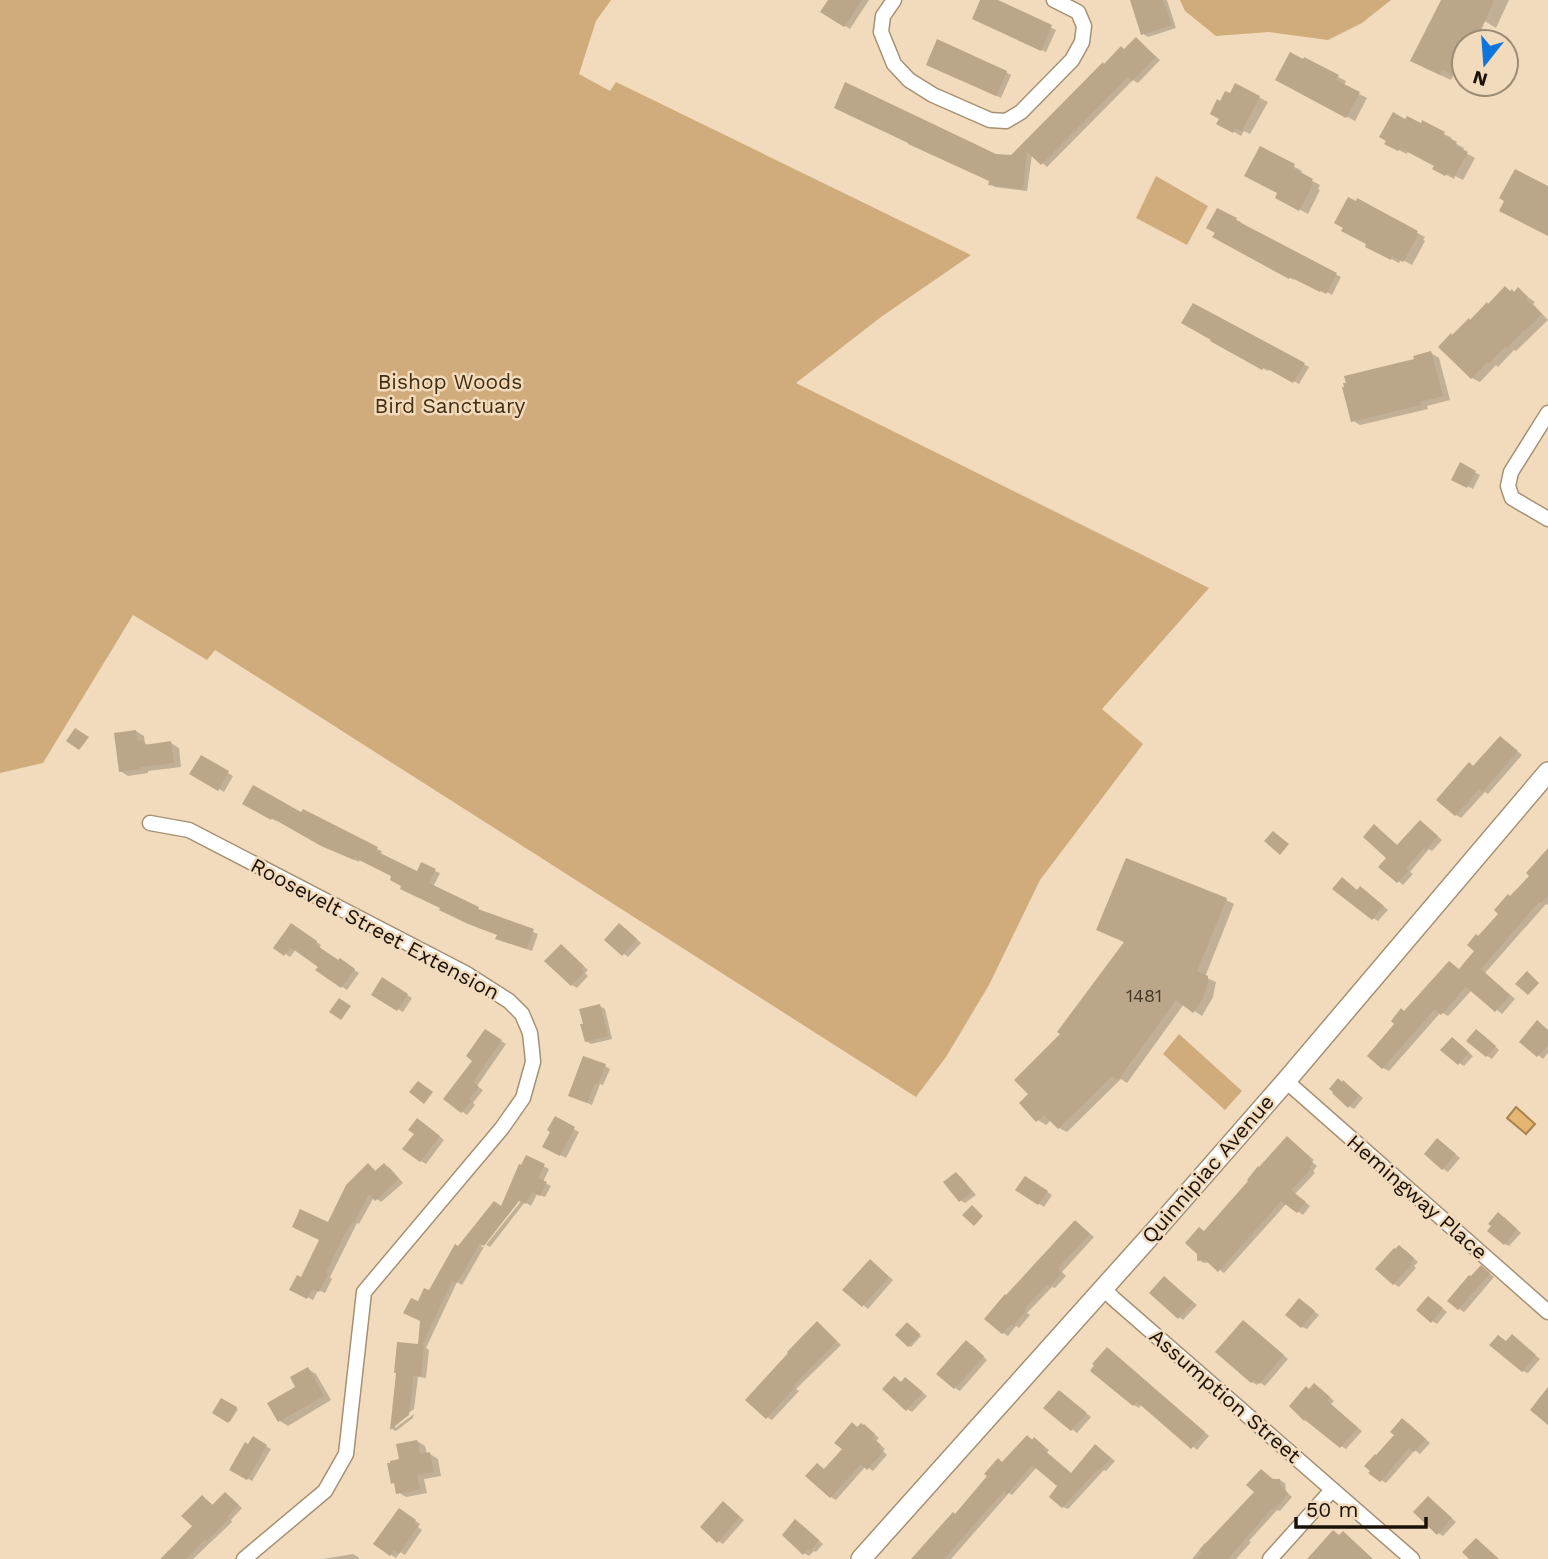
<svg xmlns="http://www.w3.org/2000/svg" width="1548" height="1559" font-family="'Work Sans',sans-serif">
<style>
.green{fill:#d0ac7c}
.water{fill:#e5b571;stroke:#a88451;stroke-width:2}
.shadow{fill:#0003}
.building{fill:#bca689}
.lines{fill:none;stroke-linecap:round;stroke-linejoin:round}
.minor-casing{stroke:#a69174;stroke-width:17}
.secondary-casing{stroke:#a69174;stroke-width:22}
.minor{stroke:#fff;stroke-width:14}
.secondary{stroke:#fff;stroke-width:19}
.labels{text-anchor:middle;stroke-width:5;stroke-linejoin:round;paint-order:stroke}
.number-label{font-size:18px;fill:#423728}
.park-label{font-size:21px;fill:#422e10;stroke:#f2dbbc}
.street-label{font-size:21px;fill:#1a1207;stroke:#f2dbbc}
</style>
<rect width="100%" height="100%" fill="#f2dbbc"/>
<path class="green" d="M0,0H611L596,21L579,74L610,91L616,82L971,255L881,317L796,383L1209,588L1102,709L1143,744L1040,880L989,985L946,1057L916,1097L215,650L207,660L133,615L43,763L0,773Z
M1180,0H1391L1362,23L1328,40L1269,32L1216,36L1185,11Z
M1156,176L1208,206L1187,245L1136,218Z
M1179,1034L1242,1091L1225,1110L1163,1054Z"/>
<path class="water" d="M1516,1107L1535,1124L1526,1134L1507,1118Z"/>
<path class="shadow" d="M831,0H869L850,29L823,12Z
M982,0H994L1056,30L1046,52L979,21Z
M1144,0H1167L1176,28L1148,37L1143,34Z
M1450,0H1509L1496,28Z
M1478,33L1489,40L1488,42H1464V80L1454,75L1451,80L1423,67Z
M1136,39L1160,60L1138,83L1133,80L1047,167L1032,154L1027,191L995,187L990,184L996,155L1011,157L1105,66Z
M1304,59L1346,81L1344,86L1367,98L1355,121L1277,80Z
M933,67L1006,72L1011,75L1001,98Z
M1236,85L1268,102L1250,134L1244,131L1241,136L1219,123L1221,103L1230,96Z
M1406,121L1422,125L1423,123L1452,138L1451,141L1464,148L1462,151L1475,158L1463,180L1455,176L1454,179L1435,169L1436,166L1408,151L1407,154L1394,148Z
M1261,148L1302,171L1300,174L1320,185L1318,189L1320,190L1308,214L1277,197L1280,193Z
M1358,200L1425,237L1423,240L1425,241L1412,265L1401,259L1399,263L1367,246Z
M1218,211L1241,222L1240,224L1246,228L1341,277L1332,295L1327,292L1326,294L1295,278L1294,280L1219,239L1217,232Z
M1518,290L1535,302L1533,304L1548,320L1516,351L1514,350L1498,367L1496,365L1480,382L1472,378L1453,337L1488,306L1512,292L1515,293Z
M1194,305L1309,367L1299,384L1270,368L1268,371L1217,343Z
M1431,353L1439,358L1450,400L1427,406L1428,409L1360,425L1352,420L1416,360Z
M1461,465L1480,475L1473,489L1454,479Z
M136,731L144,736L145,743L149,746L171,743L179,748L181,767L148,771V773L128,776L120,771Z
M1505,741L1522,755L1488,794L1485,792L1461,818L1456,815L1439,799Z
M201,757L233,776L224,792L192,773Z
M245,804L302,814L377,849L382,851L380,855L417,873L435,871L440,873L433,887L483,912L538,934L532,951L502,941L499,935L442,907L404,886L394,876L360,859L359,862L329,848L278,820L276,821Z
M1425,825L1442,840L1432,851L1429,849L1410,872L1413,874L1403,885L1381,867L1398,846Z
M1548,849V905L1546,904L1485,973L1515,999L1502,1014L1472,990L1448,1016L1441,1012L1389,1071L1383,1068L1369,1056L1405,1013L1460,970L1476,951L1479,938L1532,876Z
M1358,891H1365L1388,910L1378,921L1373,918Z
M1226,900L1234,904L1205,977L1216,982L1213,997L1202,1016L1184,1004L1127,1083L1121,1079L1067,1132L1059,1128L1051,1120L1046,1125L1038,1120L1031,1094L1063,1034L1125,942Z
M297,928L321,945L319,948L359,973L347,990L318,970L320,966L296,949L290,957L276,948Z
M625,928L641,943L628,957L607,940Z
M561,946L588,970L585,973L588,976L577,988L572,985Z
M382,980L412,998L403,1012L373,994Z
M600,1006L605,1009L612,1039L591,1044L586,1041Z
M1548,1030V1053L1543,1059L1521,1041Z
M485,1031L506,1044L477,1086L483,1090L473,1103L475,1105L467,1115L445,1099L475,1060Z
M1482,1034L1499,1050L1492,1059L1487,1056Z
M1457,1042L1473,1056L1464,1066L1459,1063Z
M605,1066L610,1069L603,1085L600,1084L592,1105L575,1098Z
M1348,1085L1363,1098L1354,1109L1349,1106Z
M555,1119L579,1132L566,1158L544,1146L552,1131Z
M423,1123L444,1140L426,1164L421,1161Z
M1287,1138L1314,1160L1312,1162L1317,1166L1313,1171L1315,1173L1295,1194L1310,1206L1303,1215L1287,1203L1224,1273L1210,1262L1204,1263L1199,1260L1205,1232Z
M1443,1144L1460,1158L1448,1172L1443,1169Z
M526,1157L549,1169L543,1182L551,1186L545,1197L537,1194L531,1206L525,1202L490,1247L486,1245L526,1195L523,1193L481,1247H484L462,1285L457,1282L426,1348L429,1350L426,1378L418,1377L414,1409L395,1423V1428L414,1414L413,1418L396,1431L392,1429L420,1346L422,1321L419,1303L430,1292L459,1248L502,1208Z
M369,1165L377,1172L385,1165L390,1168L403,1183L381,1202L374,1197L359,1224L357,1223L330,1277L332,1279L325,1293L318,1290L313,1300L292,1289L302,1279L329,1224Z
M956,1174L961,1177L976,1195L965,1203L960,1200Z
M1026,1178L1052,1195L1044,1207L1018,1189Z
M1504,1217L1521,1233L1509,1246L1505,1244Z
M1076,1222L1094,1237L1062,1272L1066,1276L1055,1288L1052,1287L1027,1313L1030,1315L1019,1328L1016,1326L1008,1336L1003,1333L986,1319Z
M1405,1250L1418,1262L1414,1266L1416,1268L1399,1287L1394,1284Z
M875,1264L893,1280L868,1309L845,1290Z
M1486,1270L1494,1277L1466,1310L1464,1312L1459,1309Z
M1169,1281L1197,1305L1183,1320L1179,1317Z
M1433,1301L1447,1312L1437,1324L1432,1321Z
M1304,1304L1319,1315L1307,1329L1302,1327Z
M909,1325L921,1336L911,1347L909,1346Z
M1248,1325L1288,1359L1265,1386L1259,1382L1257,1385L1252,1382L1217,1352Z
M822,1327L841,1345L796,1389L799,1391L772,1420L767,1417Z
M1517,1340L1540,1359L1528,1373L1523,1371L1507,1343Z
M972,1345L987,1360L960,1391L955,1388Z
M1112,1352L1209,1436L1197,1450L1142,1404L1139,1408L1134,1405L1092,1371Z
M308,1369L316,1374L331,1400L288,1426L280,1421Z
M906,1379L927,1396L912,1412L907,1409L902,1383Z
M1320,1388L1334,1401L1331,1404L1362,1431L1346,1449L1341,1446L1310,1391Z
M1060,1392L1091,1417L1077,1433L1046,1408Z
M222,1400L238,1409L230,1422L215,1412Z
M1408,1423L1430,1443L1420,1454L1415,1450L1386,1483L1381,1480Z
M865,1426L879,1438L876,1441L885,1449L883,1451L887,1455L873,1471L866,1466L836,1500L831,1497L826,1471Z
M1027,1437L1039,1442L1049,1450L1047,1453L1072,1474L1100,1449L1115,1461L1106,1471L1104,1470L1068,1509L1063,1507L1060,1486L1037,1467L1012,1495L1009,1493L951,1559H915Z
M253,1439L271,1449L252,1481L231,1469Z
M417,1441L425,1446L427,1454H430L438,1459L441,1476L424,1479L427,1493L406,1497L398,1492L396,1484L393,1483L401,1461Z
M1280,1480L1285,1483L1286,1491L1292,1497L1280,1511L1277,1510L1249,1541L1251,1542L1236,1559H1192L1205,1543L1207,1544L1274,1481Z
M226,1494L242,1508L231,1520L232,1522L193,1559H160L169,1550L171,1551L194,1526L207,1500L214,1506Z
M1429,1498L1456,1522L1443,1536L1438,1533Z
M728,1506L744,1520L723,1544L718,1541Z
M404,1513L420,1524L418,1527L422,1530L405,1555L400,1552L396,1558L375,1544Z
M801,1524L823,1544L816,1552L814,1551L809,1556L804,1553Z
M353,1554L358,1557L359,1559H323Z"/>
<path class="building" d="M828,0H862L844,27L820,12Z
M980,0H998L1052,25L1041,51L972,19Z
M1130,0H1163L1172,25L1141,35Z
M1441,0H1494L1476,42H1464V61L1457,77L1442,70L1440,75L1410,61Z
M1136,37L1156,57L1132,81L1128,77L1041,165L1027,152L1023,189L988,185L989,181L908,144V143L834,108L845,82L996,154L1011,155L1103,62L1104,64L1121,46L1124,49Z
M937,39L1007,71L996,96L926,65Z
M1290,52L1303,59L1304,57L1339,75L1336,80L1360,92L1346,118L1275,80Z
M1235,83L1260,96L1242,131L1235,128L1233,133L1216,124L1219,119L1210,114L1217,99L1220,101L1225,91L1230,93Z
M1393,112L1405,119L1407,116L1421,123L1422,120L1445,132L1443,135L1457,142L1455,145L1468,152L1454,177L1447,173L1445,176L1432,169L1434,166L1400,148L1398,151L1384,144L1386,141L1379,137Z
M1260,146L1295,164L1293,168L1313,179L1311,183L1313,184L1299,211L1275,198L1277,193L1244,176Z
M1515,169L1548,186V236L1499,211L1504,201L1499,198Z
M1348,197L1356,201L1357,198L1418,231L1416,234L1418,235L1403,262L1392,256L1391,260L1365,247L1366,244L1341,231L1343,228L1334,223Z
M1217,208L1237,218L1236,220L1247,226L1337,273L1327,293L1321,290L1320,292L1290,277L1289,279L1212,237L1215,233L1206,228Z
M1505,286L1510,291L1512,289L1514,292L1518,287L1528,297L1526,299L1542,314L1525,331L1524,330L1507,348L1506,346L1489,363L1487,362L1471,379L1438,347L1451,333L1452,335L1469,318L1470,320L1487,302L1488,304Z
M1193,303L1305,363L1293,383L1264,367L1262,370L1210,341L1211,340L1181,323Z
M1431,351L1443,396L1420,402L1421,405L1351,422L1342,387H1344L1343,383H1346L1344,376L1414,359L1413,356Z
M1460,462L1476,471L1467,488L1451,480Z
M75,728L89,737L79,750L66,741Z
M136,730L137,741L143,740L144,745L171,741L174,763L141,767V769L119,772L114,733Z
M1500,736L1518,751L1482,792L1479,789L1455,816L1436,800L1469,762L1473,766Z
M201,755L229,771L218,791L189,774Z
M253,785L301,812L303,809L378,847L376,851L417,871L421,862L436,869L429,883L479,907L478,909L534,929L527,949L495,939L497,935L468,924L439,910L440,908L400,889L401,886L390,880L391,876L355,858L354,860L321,846L272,818L271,820L242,804Z
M1420,820L1438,836L1426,850L1424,848L1406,868L1409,870L1397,883L1378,867L1386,858L1363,837L1374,824L1397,845Z
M1273,831L1289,844L1280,855L1264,841Z
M1548,848V896L1541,903L1539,902L1481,969L1510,995L1495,1012L1466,987L1441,1015L1435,1009L1382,1069L1367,1056L1394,1024L1391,1021L1401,1008L1404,1011L1449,961L1459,969L1474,951L1467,945L1476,934L1478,936L1498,914L1494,910L1508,894L1510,896L1529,876L1526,873Z
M1126,858L1227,898L1197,971L1208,976V983L1202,1000L1193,1013L1176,1000L1118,1080L1112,1076L1058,1129L1044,1115L1036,1122L1019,1103L1028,1094L1014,1080L1060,1034L1057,1032L1124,942L1096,930Z
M1342,877L1357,890L1360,886L1384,906L1372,920L1332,889Z
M291,923L317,941L315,944L338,960L340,958L355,969L341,988L315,970L318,967L290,947L284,956L273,948Z
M619,923L637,939L622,956L604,940Z
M561,944L584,966L581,969L584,972L571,986L544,961Z
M1527,971L1539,983L1528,995L1515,984Z
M382,977L408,994L397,1011L371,995Z
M339,998L351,1006L341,1020L329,1012Z
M600,1004L608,1036L585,1042L580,1024H583L579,1009Z
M1537,1020L1548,1030V1045L1537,1057L1519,1042Z
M485,1029L502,1040L473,1082L479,1087L469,1099L471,1101L461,1113L443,1099L472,1061L466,1056Z
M1476,1029L1496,1046L1486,1057L1466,1041Z
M1452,1037L1469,1052L1458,1065L1440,1050Z
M583,1056L606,1064L598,1084L595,1083L587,1103L568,1096Z
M1338,1078L1342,1082L1343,1080L1359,1095L1348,1108L1332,1093L1333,1092L1329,1089Z
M418,1081L433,1092L424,1104L409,1092Z
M555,1116L575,1127L560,1156L542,1147L550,1132L547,1130Z
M417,1118L440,1136L420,1162L402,1149L414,1134L408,1130Z
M1287,1136L1310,1157L1309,1159L1313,1163L1309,1167L1311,1169L1291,1190L1306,1202L1297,1213L1281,1201L1218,1272L1205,1260L1197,1261V1254L1185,1243L1199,1227L1204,1231L1248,1181L1247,1180L1258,1166L1259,1167Z
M1437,1138L1456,1154L1442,1170L1424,1154Z
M526,1155L545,1164L538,1178L547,1182L540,1196L532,1192L526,1204L519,1201L484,1246L480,1243L457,1283L452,1281L422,1345H424L421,1376H413L409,1415L390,1430L396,1373H394L397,1342L418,1344L420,1321L403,1313L411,1298L418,1301L424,1288L429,1290L455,1244L458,1246L494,1201L501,1206L519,1164L521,1165Z
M368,1163L375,1171L384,1163L399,1179L375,1201L369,1194L354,1223L352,1222L342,1239L326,1273L328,1274L319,1292L312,1289L307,1299L289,1290L297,1275L301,1277L319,1240L292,1227L300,1209L328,1222L346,1185Z
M956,1172L972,1192L959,1202L943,1182Z
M1025,1176L1048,1191L1038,1205L1015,1190Z
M972,1205L983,1216L974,1226L962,1215Z
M1498,1212L1517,1229L1504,1245L1487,1231L1491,1226L1488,1224Z
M1075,1220L1090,1234L1058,1268L1062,1273L1049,1287L1047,1285L1024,1309L1026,1311L1013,1326L1011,1324L1002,1334L984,1319L1005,1294L1006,1295Z
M1399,1245L1414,1258L1410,1263L1412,1264L1393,1285L1375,1269L1394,1248L1395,1249Z
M870,1259L889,1277L862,1307L842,1290Z
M1481,1265L1490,1273L1458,1310L1447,1301L1469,1275L1471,1276Z
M1164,1276L1193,1302L1178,1319L1149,1293Z
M1428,1296L1443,1308L1431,1323L1416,1310Z
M1299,1298L1315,1311L1301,1328L1285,1315Z
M1243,1320L1284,1355L1259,1384L1254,1380L1251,1383L1215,1352Z
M817,1321L837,1341L793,1386L795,1387L766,1419L745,1400L788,1353L787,1352Z
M907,1322L920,1334L908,1347L895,1335Z
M1512,1334L1536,1355L1522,1372L1489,1345L1498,1335L1506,1341Z
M966,1340L984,1356L954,1389L936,1374Z
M1107,1347L1205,1432L1191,1449L1137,1402L1133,1406L1090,1371L1094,1365L1092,1364Z
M308,1367L324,1396L278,1422L267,1403L295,1387L290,1377Z
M894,1376L901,1382L905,1377L923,1392L906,1411L882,1389Z
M1314,1383L1330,1397L1327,1401L1358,1428L1340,1448L1305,1420L1304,1421L1289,1406L1306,1386L1309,1389Z
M1548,1387V1425L1530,1410Z
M1059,1390L1087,1413L1071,1431L1043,1408Z
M221,1398L237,1407L228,1423L212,1413Z
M1402,1418L1426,1439L1414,1452L1409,1448L1380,1482L1368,1473L1370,1471L1364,1466L1375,1454L1376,1455L1394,1435L1390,1432Z
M852,1422L857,1427L861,1423L863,1425L864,1424L875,1434L872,1437L881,1445L879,1447L883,1452L867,1470L861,1464L830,1498L805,1476L817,1463L824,1469L842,1449L834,1443Z
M1027,1435L1032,1440L1034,1437L1045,1447L1043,1449L1071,1473L1095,1444L1111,1458L1100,1470L1098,1469L1062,1508L1049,1497L1057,1486L1032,1465L1007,1494L1004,1491L944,1559H911L953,1512L955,1514L987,1476L984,1474L998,1458L1002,1462Z
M253,1436L267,1445L247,1480L229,1470L245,1442L248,1444Z
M417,1440L420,1454L430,1452L434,1472L417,1475L420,1489L396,1494L394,1483L391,1484L387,1463H390V1461L399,1459L396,1444Z
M1261,1469L1273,1479H1280L1281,1487L1288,1493L1274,1510L1272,1508L1228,1559H1197L1202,1553L1199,1550L1205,1544L1254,1492L1246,1485Z
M225,1492L239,1505L227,1517L229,1518L207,1541L205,1539L186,1559H161L192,1526L181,1516L202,1495L212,1505Z
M1428,1496L1452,1518L1437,1535L1413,1512Z
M723,1501L740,1517L717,1543L700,1527Z
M399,1508L416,1520L414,1523L418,1526L399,1554L394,1550L390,1556L373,1544Z
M795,1519L819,1540L810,1551L808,1549L803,1555L782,1535Z
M1333,1530L1339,1535L1343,1531L1373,1559H1307Z
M1476,1538L1499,1559H1469L1462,1552Z"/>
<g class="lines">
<defs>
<path id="minor" d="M894,0L883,16L881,32L894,64L909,80L933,95L990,120L1006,121L1021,112L1072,60L1082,42L1084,26L1078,12L1054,0
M1548,413L1511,472L1508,486L1512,498L1548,519
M150,823L189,830L465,973L509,1001L522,1014L530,1033L532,1051L533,1062L523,1098L502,1128L364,1292L346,1454L325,1491L244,1559
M1286,1081L1548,1312
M1103,1288L1114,1299L1412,1559
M1270,1559L1332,1490"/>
<path id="secondary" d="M861,1559L1153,1233L1286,1081L1548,772"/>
</defs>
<use href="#minor" class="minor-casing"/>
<use href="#secondary" class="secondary-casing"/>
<use href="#minor" class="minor"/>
<use href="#secondary" class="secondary"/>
</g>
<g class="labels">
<g class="number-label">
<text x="1144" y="1002">1481</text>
</g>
<g class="park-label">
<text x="450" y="389">Bishop Woods<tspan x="450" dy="24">Bird Sanctuary</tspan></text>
</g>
<g class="street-label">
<text transform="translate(375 929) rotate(28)" y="7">Roosevelt Street Extension</text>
<text transform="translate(1208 1169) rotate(-49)" y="7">Quinnipiac Avenue</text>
<text transform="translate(1417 1197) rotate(41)" y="7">Hemingway Place</text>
<text transform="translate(1225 1396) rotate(41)" y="7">Assumption Street</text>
</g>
</g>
<g transform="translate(1485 63) rotate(197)"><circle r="33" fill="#f2dbbc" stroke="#9c8b74" stroke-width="2"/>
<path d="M0-5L12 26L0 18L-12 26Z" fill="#0f75dd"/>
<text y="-10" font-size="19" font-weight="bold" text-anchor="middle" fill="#1a1207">N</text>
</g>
<path d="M1296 1517v10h130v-10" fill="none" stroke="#1a1207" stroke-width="3.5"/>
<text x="1306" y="1517" font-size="21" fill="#1a1207" stroke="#f2dbbc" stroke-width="5" paint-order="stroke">50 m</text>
</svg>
